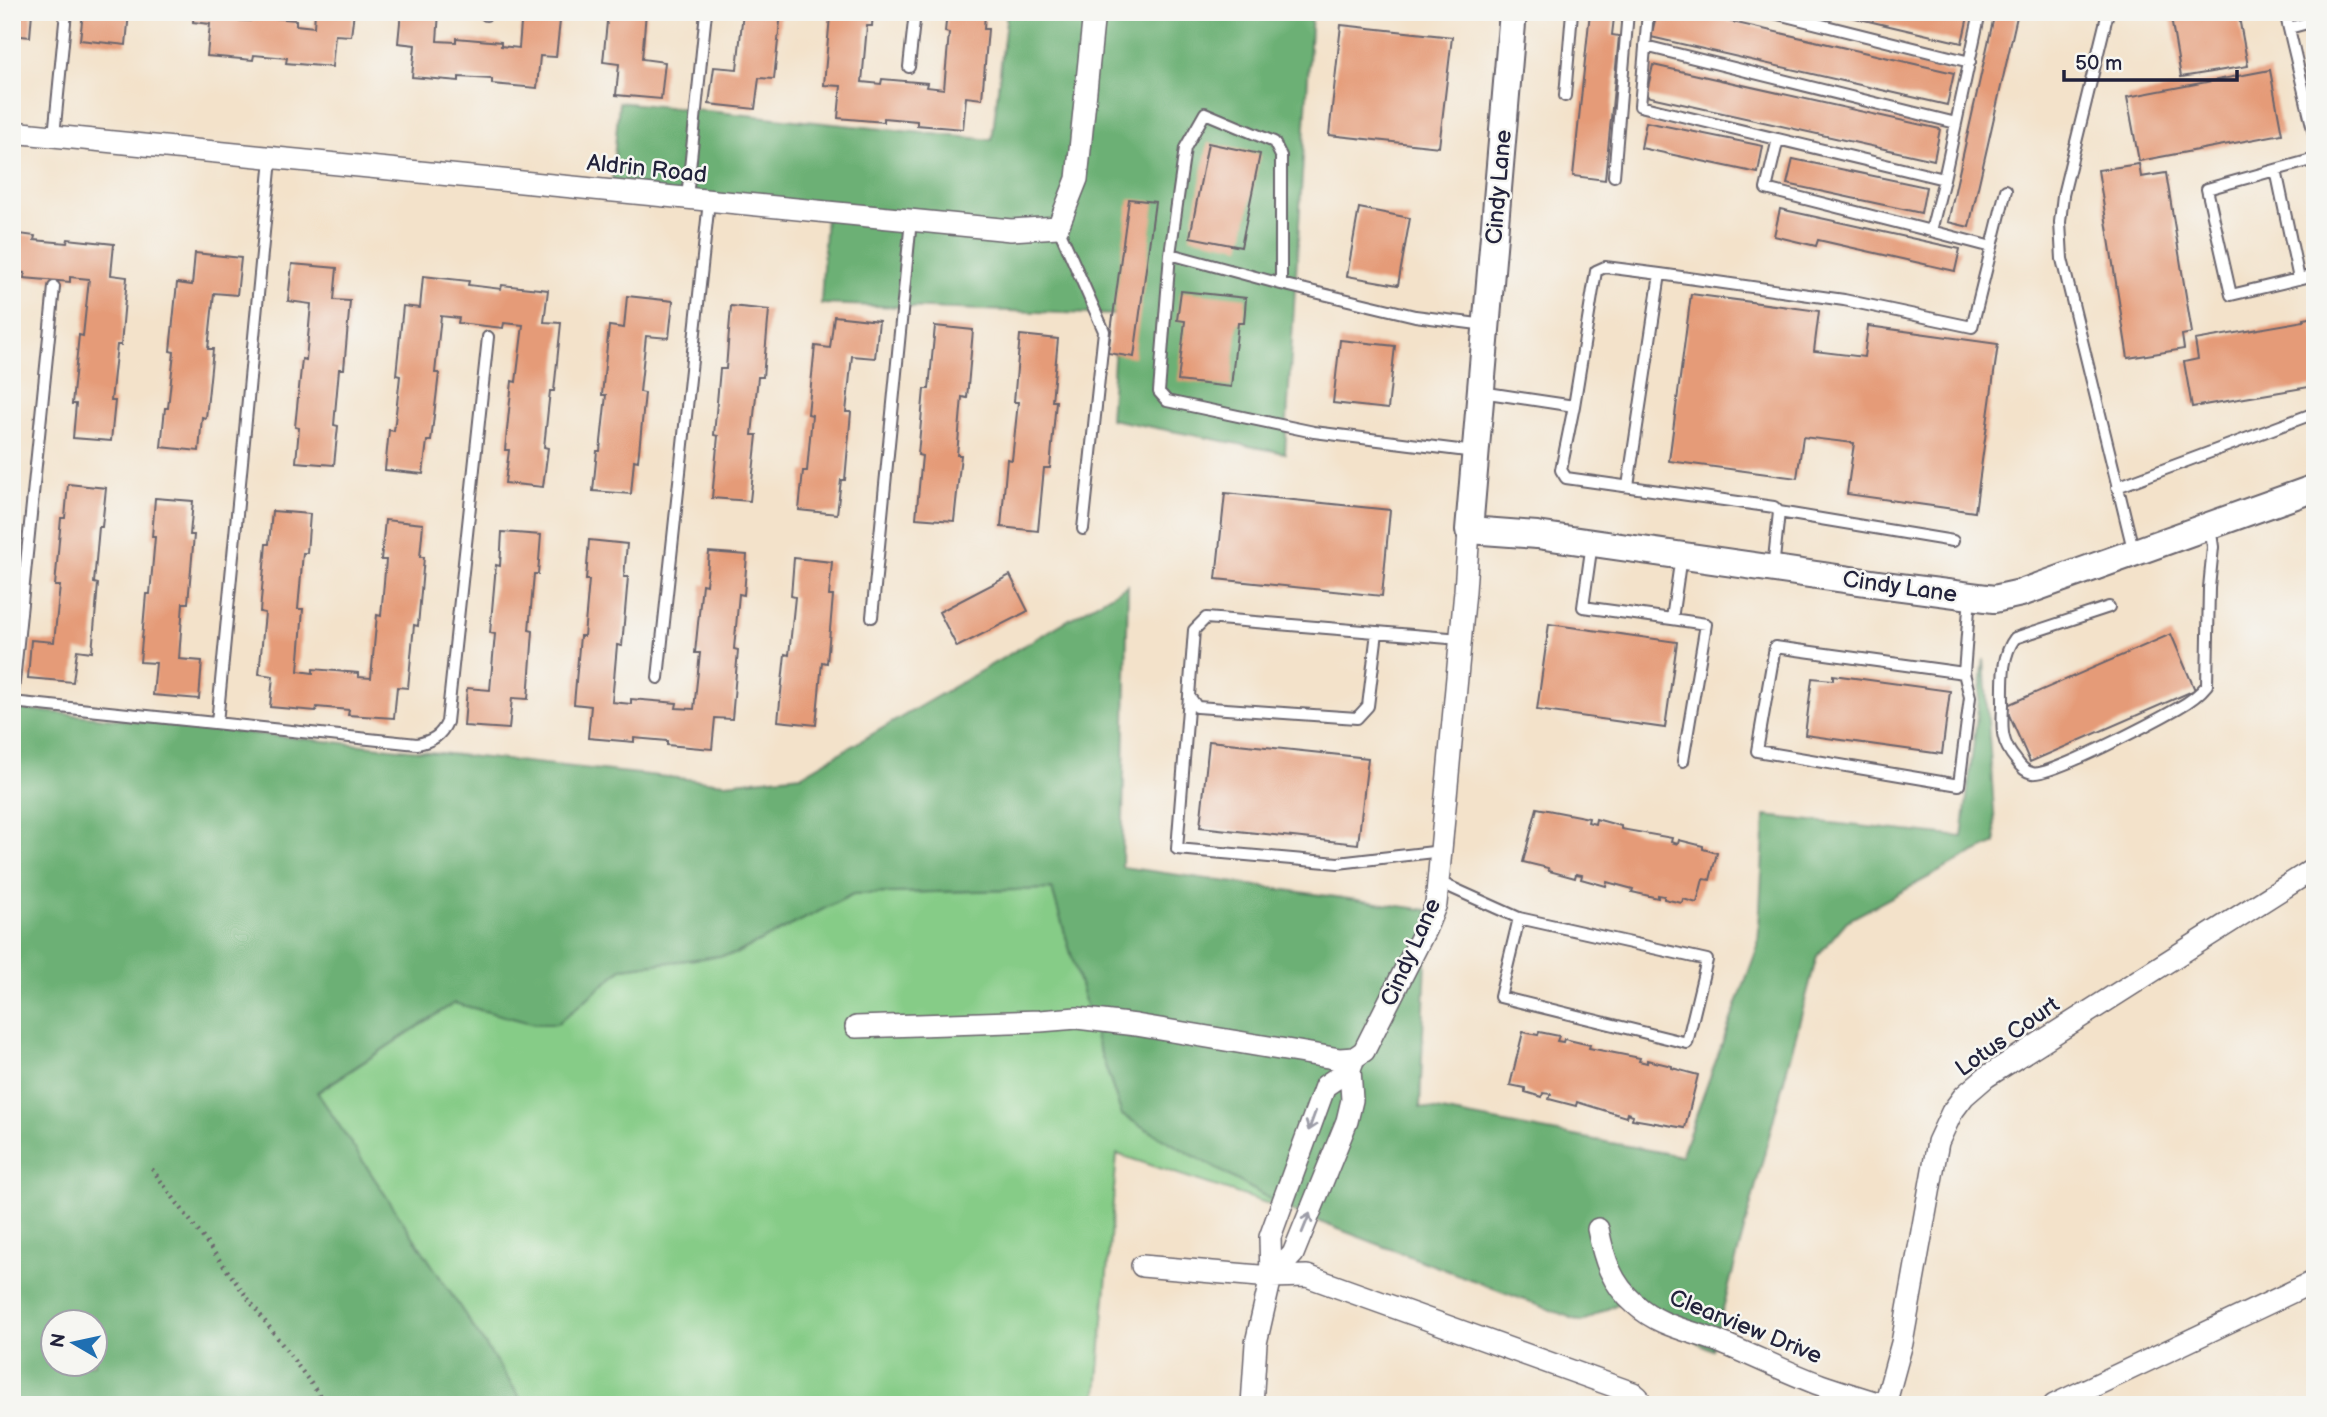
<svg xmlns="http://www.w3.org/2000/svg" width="2327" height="1417" font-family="'Balsamiq Sans',sans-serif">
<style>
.green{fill:#86cc87;stroke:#547761;stroke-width:2}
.forest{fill:#6cb074;stroke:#476958;stroke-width:2;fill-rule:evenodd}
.building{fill:#e59b78}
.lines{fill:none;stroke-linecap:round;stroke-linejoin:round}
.service-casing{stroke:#6b656d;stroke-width:14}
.minor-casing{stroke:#6b656d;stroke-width:24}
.tertiary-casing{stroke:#6b656d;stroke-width:30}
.path{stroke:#6b656d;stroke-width:4.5;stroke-dasharray:2 5;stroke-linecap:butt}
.service{stroke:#fff;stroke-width:10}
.minor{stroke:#fff;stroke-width:21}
.tertiary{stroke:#fff;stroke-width:26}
.oneway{stroke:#9c9ca7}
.labels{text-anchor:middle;stroke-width:5;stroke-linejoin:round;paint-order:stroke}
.street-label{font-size:23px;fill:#22223b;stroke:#f6f6f2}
</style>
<rect width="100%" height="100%" fill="#f6f6f2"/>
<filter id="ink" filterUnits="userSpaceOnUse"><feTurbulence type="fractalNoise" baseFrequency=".0143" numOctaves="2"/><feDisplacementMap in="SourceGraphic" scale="14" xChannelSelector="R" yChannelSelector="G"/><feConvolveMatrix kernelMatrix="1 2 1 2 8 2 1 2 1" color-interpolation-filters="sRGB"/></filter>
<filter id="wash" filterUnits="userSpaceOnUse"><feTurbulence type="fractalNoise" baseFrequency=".00686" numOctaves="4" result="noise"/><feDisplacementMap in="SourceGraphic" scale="28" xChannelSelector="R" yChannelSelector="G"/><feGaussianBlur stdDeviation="1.57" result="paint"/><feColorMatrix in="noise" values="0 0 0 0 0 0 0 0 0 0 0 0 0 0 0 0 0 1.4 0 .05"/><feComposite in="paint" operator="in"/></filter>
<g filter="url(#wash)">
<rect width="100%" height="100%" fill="#f3e2ca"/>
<path class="green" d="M1052,889L1096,1039L1122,1115L1291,1211L1117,1154L1096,1405H525L317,1093L454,1003L535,1024H557L623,968L735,954L853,894Z"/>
<path class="forest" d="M1007,12H1312L1285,453L1110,419L1117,315L821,304L826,212L611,194L619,102L992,140Z
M1128,585L1122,867L1428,910L1420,1107L1681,1156L1758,946L1765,816L1962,837L1984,659L1996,843L1964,858L1847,921L1817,956L1712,1350L1621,1302L1582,1322L1291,1211L1122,1115L1096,1039L1052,889L853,894L735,954L623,968L557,1024H535L454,1003L317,1092L525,1405H12V708L725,783L802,775ZM52,1322H94V1364H52Z"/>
<g id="blocks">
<path class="building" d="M12,12H32L30,37L12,35Z
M83,12H129L126,45L80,40Z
M194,12H232V20L250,21L251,16L296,20V25L314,27L315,12H354L351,36L335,35L332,67L286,63L287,58L254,55L253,60L207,56L210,24L193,22Z
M401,12H439L437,41L456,42V38L501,42V46L519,48L522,12H561L556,57L540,56L537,88L492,84V79L459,77V81L412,77L415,45L398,43Z
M608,12H646L642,59L665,62L661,99L616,95L619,64L603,62Z
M743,12H781L774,79L759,78L755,109L709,104L714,67L737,69Z
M834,12H873L872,26H867L862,82L881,84L882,79L927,83L926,87L944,89L949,33L945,32L947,12H985L984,29H988L982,99L966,97L963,129L917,125V121L884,118V122L838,118L841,86L824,85L830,16L834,17Z
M1590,12H1620V19L1614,18L1612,35L1619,36L1605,180L1573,176Z
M1657,12H1689L1954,73L1947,105L1651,37Z
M1830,12H1969L1962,43Z
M1995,12H2018L1969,227L1948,222Z
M2170,12H2238L2248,66L2181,77Z
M1341,25L1452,37L1439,147L1329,135Z
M1653,65L1940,129L1934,160L1646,96Z
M2270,70L2282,134L2139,161L2127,97Z
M1646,122L1763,146L1758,173L1641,148Z
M1208,143L1260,154L1241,247L1190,237Z
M1793,159L1926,187L1921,213L1787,184Z
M2139,164L2141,177L2166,173L2192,333L2182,335L2184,349L2128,358L2098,170Z
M1129,199L1155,202L1134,357L1108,353Z
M1359,208L1410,218L1398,285L1347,276Z
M1780,209L1960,249L1955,271L1818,240L1816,246L1774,236Z
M12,233L35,236L34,240L67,243L68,239L114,244L111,275L127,277L121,345H117L111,401H115L111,441L73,438L76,404H72L79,335L83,336L89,279L70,277V282L24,278L25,273L12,272Z
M195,253L241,258L237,295L214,293L208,349H213L206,418L202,417L199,451L161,447L165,408H168L174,352L170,351L177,283L192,285Z
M292,264L337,268L334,300L350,301L344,369H339L334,425L338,426L334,465L296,462L299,428L295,427L302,359L306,360L311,304L288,301Z
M423,276L469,281L468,285L501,289L502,285L548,290L544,322L561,323L554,391H550L544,447L548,448L543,487L505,483L509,450H505L512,381L516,382L523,325L504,323L503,328L458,323L459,318L441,316L435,373H439L431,441H427L423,474L385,470L389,430L394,431L400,376L396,375L403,306L420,308Z
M1181,291L1246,298L1244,323H1238L1231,387L1178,381L1185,321L1177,320Z
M1691,294L1819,311L1814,351L1864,357L1868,326L1998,344L1975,512L1847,494L1854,443L1803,437L1797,478L1669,461Z
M627,296L673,301L669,338L646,336L640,392L645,393L638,461L634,460L631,494L593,491L597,451H600L606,395H602L609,326L624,328Z
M731,306L769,310L763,377H758L752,435H757L750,501L712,498L718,436L714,435L720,369H726Z
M834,316L879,321L875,358L852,356L846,412H851L845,480H841L837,514L799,510L803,471H807L812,415L808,414L815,346L830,348Z
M2315,317V386L2192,407L2184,362L2198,359L2195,340L2304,321V319Z
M935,326L973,330L967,398L962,397L957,455H961L954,521L916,518L922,456L918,455L924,389H929Z
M1020,335L1058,339L1052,401H1056L1050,468H1044L1038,531L1001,527L1007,459L1012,460L1018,402H1014Z
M1340,340L1395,346L1388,409L1333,403Z
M68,484L106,488L102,527H99L94,583L98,584L92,652L77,650L73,682L28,678L31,640L54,642L60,586H55L61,518H65Z
M1225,493L1390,510L1382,596L1216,579Z
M155,498L193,501L190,535H194L188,603H183L179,659L202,661L199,699L153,695L156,663L140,662L146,594H150L155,537H152Z
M272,511L310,514L307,553H303L298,609H303L298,671L313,673V669L358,673V677L371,678L377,615L381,616L386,560H381L385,520L423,524L420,557H424L418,626L414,625L408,688L397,687L394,718L348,715L349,710L317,707L316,711L270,707L273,676L259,674L265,613L260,612L266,544H269Z
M502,532L541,535L538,574H534L529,630L533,631L528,699L512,698L509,729L464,726L467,688L490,690L495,634L490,633L496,565L500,566Z
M589,540L627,544L624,577H628L622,646L617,645L612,702L631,704V699L677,703L676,708L694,709L700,653H695L702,584L706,585L709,552L747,555L744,595L739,594L734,649L738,650L732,719L715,718L712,749L667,745V741L634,738V742L588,738L591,706L574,704L580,636H584L589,580H586Z
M794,558L832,562L829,596H833L827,663L822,662L816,725L778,721L785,654L789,655L795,597L791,596Z
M1010,575L1028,611L957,647L939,612Z
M1549,624L1677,642L1665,728L1537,710Z
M2171,634L2195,690L2030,762L2005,706Z
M1833,675L1950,691L1942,754L1805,735L1812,678L1833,680Z
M1209,741L1368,758L1358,844L1200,827Z
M1537,808L1589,818L1588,822L1595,824L1596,819L1621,826V829L1672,838L1671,842L1678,844L1679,840L1703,846V849L1717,853L1710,880L1703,879L1697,903L1683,899L1682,903L1664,899V896L1658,895V898L1632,892L1633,889L1607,882L1606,886L1581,879L1582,875L1576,874L1575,878L1549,871L1548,868L1523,862Z
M1523,1032L1538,1035L1539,1032L1559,1036L1557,1041L1563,1042L1564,1039L1590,1045L1589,1048L1640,1058L1639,1061L1647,1063V1060L1672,1066V1068L1698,1075L1685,1128L1632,1119L1633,1115L1627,1113L1626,1117L1577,1102L1576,1106L1549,1099L1551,1094L1543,1093L1542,1097L1525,1092V1088L1510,1085Z"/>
</g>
</g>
<g filter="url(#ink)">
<use href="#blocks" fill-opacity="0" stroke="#6b656d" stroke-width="2"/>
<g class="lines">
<defs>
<path id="service" d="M1648,12L1640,106L1944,179
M1770,12L1970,62
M2108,12L2063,195L2060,222L2062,259L2134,553
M2285,12L2315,138
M486,15V12
M2289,28L2315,21
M1645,46L1956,123
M909,67L915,12
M1565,96L1572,12
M54,136L66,12
M1778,139L1766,189L1931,231L1944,179L1980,12
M2315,159L2207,189L2231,295L2315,275
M2276,170L2299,279
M1614,176L1628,12
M687,198L706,12
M1058,227L1104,331L1083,529
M1931,231L1992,247
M1170,254L1281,284
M1660,274L1844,300L1972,327L2006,190
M1481,392L1574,406L1561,470L1566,478L1774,507L1779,512L1773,569
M1574,406L1596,271L1605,267L1660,274L1628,486
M1475,452L1314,432L1167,401L1159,392L1170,254L1185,148L1205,113L1274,142L1281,156V284L1415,316L1486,325
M2117,487L2315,413
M1779,512L1953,541
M1592,543L1583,607L1672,619L1681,556
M2109,607L2015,638C2001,656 2003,683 2003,705C2002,728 2000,741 2016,760C2020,766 2025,772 2032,773C2048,778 2157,720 2178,708C2189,702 2199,695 2207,685L2209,588L2213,547L2210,526
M872,617L911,220
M1672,619L1706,624L1683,761
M1377,632L1368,706L1357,718L1197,707L1189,696L1194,630L1206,618L1461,639
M1964,673L1775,647L1757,751L1959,785L1970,697L1964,673L1970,596
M658,678L709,201
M1189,696L1177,849L1338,863L1442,851
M12,702L417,744C432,741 441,736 447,722L488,337
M12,702L54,287
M217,723L271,159
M1439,882L1519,918L1707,960L1687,1043L1500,997L1519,918"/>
<path id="minor" d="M12,132L1011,230L1058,227L1077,179L1094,12
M856,1027L1040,1021L1077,1018L1136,1025L1340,1059L1354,1058L1364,1051L1426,928L1436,904L1465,591L1469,530
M1350,1069L1325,1086L1270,1237L1271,1277L1293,1254L1347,1121L1352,1100L1350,1069L1354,1058
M1598,1229C1604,1259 1611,1283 1635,1304C1659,1326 1688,1330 1717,1341C1752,1355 1786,1372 1821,1385C1841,1392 1862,1398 1883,1405
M1142,1266L1271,1277L1307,1276L1633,1393L1638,1397L1640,1405
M1252,1405L1256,1343L1271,1277
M1885,1405L1902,1343L1938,1142L1952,1112L1964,1096L1986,1077L2315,868
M2054,1405L2315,1281"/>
<path id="tertiary" d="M1513,12L1469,530L1537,535L1893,586L1994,599L2021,593L2315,488"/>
</defs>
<use href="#service" class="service-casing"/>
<use href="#minor" class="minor-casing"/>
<use href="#tertiary" class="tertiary-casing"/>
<path class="path" d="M152,1169L327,1405"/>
<use href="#service" class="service"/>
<use href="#minor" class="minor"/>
<use href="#tertiary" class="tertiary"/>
</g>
<defs><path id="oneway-shaft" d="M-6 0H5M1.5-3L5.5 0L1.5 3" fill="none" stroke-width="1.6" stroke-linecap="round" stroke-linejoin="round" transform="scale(1.75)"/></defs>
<g class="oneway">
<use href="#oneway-shaft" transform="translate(1312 1121) rotate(110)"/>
<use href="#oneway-shaft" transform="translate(1306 1223) rotate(-68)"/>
</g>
</g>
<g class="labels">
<g class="street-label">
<text transform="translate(647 168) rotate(6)" y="8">Aldrin Road</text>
<text transform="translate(1498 187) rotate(-85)" y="8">Cindy Lane</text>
<text transform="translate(1900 586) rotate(8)" y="8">Cindy Lane</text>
<text transform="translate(1410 952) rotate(-66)" y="8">Cindy Lane</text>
<text transform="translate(2007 1036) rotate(-35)" y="8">Lotus Court</text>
<text transform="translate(1746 1326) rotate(22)" y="8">Clearview Drive</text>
</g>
</g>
<rect width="2327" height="1417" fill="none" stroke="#f6f6f2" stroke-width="42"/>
<g transform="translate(74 1343) rotate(279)"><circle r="33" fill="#f6f6f2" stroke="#a1a1a9" stroke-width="2"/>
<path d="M0-5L12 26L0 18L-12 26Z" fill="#1f6fb2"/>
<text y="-10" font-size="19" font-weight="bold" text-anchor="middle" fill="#22223b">N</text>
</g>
<path d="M2064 70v10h173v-10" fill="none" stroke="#22223b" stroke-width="3.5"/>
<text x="2075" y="70" font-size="21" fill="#22223b" stroke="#f6f6f2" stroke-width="5" paint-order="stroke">50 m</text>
</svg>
